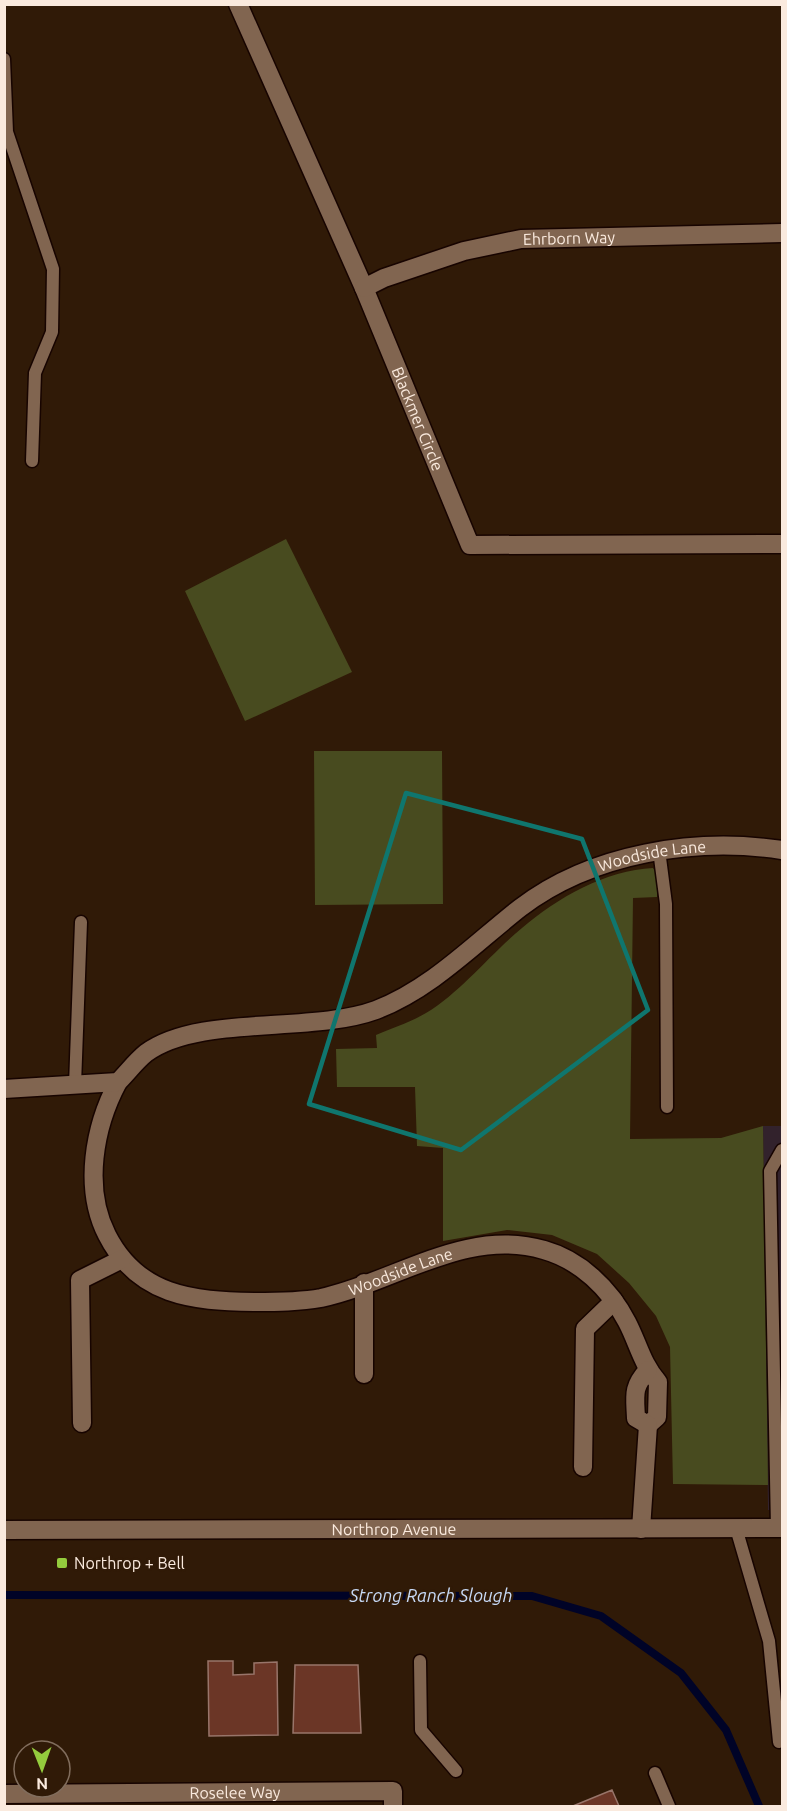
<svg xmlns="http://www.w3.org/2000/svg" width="787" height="1811" font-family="Ubuntu,sans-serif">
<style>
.commercial{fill:#32222c}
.green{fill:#484b1f}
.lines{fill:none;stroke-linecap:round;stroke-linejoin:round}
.stream{stroke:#000327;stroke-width:8}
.building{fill:#6b3626;stroke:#98756a;stroke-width:1.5}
.service-casing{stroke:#170400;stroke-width:15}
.minor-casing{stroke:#170400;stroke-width:21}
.tertiary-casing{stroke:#170400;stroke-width:21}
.service{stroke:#816550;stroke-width:12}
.minor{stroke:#816550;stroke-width:18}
.tertiary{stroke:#816550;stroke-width:18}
.marked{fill:none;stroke:#0f766e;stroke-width:4.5;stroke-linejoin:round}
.poi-dot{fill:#94cc3d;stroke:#301a07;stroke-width:2}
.labels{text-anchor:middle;stroke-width:4.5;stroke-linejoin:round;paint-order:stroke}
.street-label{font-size:16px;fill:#faeade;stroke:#301a07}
.poi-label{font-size:16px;fill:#faeade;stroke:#301a07;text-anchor:start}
.water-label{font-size:18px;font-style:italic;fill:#c7d9f6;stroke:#301a07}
</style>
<rect width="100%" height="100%" fill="#301a07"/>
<path class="commercial" d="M763,1126H782V1510H768Z"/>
<path class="green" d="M286,539L352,672L245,721L185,591Z
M314,751H442L443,904L315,905Z
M653,868L657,874V897L633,898L630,1139L721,1138L763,1126L768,1485L673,1484L670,1347L656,1316L629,1283L597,1254L552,1235L507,1230L443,1241V1148L417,1146L415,1087H337L336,1049L377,1048L376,1035C392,1028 411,1022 426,1013C462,991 489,955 522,928C557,898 606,870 653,868Z"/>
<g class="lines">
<path class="stream" d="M4,1595L532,1596L601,1616L681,1673L726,1730L759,1806"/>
</g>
<path class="building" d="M208,1661H233V1675L254,1674V1663L277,1662L278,1735L209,1736Z
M295,1665H358L361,1733H293Z
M612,1790L619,1806H573Z"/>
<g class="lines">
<defs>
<path id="service" d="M4,59L7,132L53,269L52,332L35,373L32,461
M659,850L666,904L667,1107
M75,1085L81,922
M736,1528L769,1641L779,1742
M777,1528L770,1171L782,1150
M420,1661L421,1730L456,1771
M655,1773L669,1806"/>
<g id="minor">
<path id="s1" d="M238,4L364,288L470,545L782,544"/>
<path id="s2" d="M364,288L384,278L464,251L521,239L782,233"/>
<path id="s3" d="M118,1082C94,1127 83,1188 107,1235C138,1296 192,1301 254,1302C277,1302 299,1302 321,1298C395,1282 466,1227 544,1250C580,1260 610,1289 627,1322C638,1343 642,1364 658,1382L657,1417L648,1425"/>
<path id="s4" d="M4,1089L118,1082C127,1073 136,1061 146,1053C199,1014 311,1034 376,1010C431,989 474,944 520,908C592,853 695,837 782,850"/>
<path d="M364,1374V1283"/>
<path d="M82,1423L80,1280L122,1259"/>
<path d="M648,1425L636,1418C635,1396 632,1387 648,1370"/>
<path d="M583,1467L585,1329L614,1301"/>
<path d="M641,1529L648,1425"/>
<path id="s5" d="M4,1794L393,1791V1806"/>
</g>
<g id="tertiary">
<path id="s6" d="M4,1530L782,1528"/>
</g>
</defs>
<use href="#service" class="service-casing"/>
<use href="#minor" class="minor-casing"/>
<use href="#tertiary" class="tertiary-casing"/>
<use href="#service" class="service"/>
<use href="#minor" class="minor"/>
<use href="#tertiary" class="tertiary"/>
</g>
<path class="marked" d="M406,793L582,839L648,1010L461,1150L309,1104Z"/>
<rect class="poi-dot" x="56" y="1557" width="12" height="12" rx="3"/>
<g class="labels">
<g class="street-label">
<text dy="6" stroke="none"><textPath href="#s2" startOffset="213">Ehrborn Way</textPath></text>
<text dy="6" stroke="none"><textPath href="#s1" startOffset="452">Blackmer Circle</textPath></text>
<text dy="6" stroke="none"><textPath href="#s4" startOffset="712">Woodside Lane</textPath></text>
<text dy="6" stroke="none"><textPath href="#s3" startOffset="482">Woodside Lane</textPath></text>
<text dy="6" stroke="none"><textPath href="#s6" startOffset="390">Northrop Avenue</textPath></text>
<text dy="6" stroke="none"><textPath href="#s5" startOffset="231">Roselee Way</textPath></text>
</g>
<g class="poi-label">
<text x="74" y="1569">Northrop + Bell</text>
</g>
<g class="water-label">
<text x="431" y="1602">Strong Ranch Slough</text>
</g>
</g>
<rect width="787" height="1811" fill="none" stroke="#faeade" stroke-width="12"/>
<g transform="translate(42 1769) rotate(179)"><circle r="28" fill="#301a07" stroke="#816d5d" stroke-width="1.5"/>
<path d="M0-4.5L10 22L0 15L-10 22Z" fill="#94cc3d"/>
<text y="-9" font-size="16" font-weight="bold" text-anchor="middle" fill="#faeade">N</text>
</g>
</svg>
